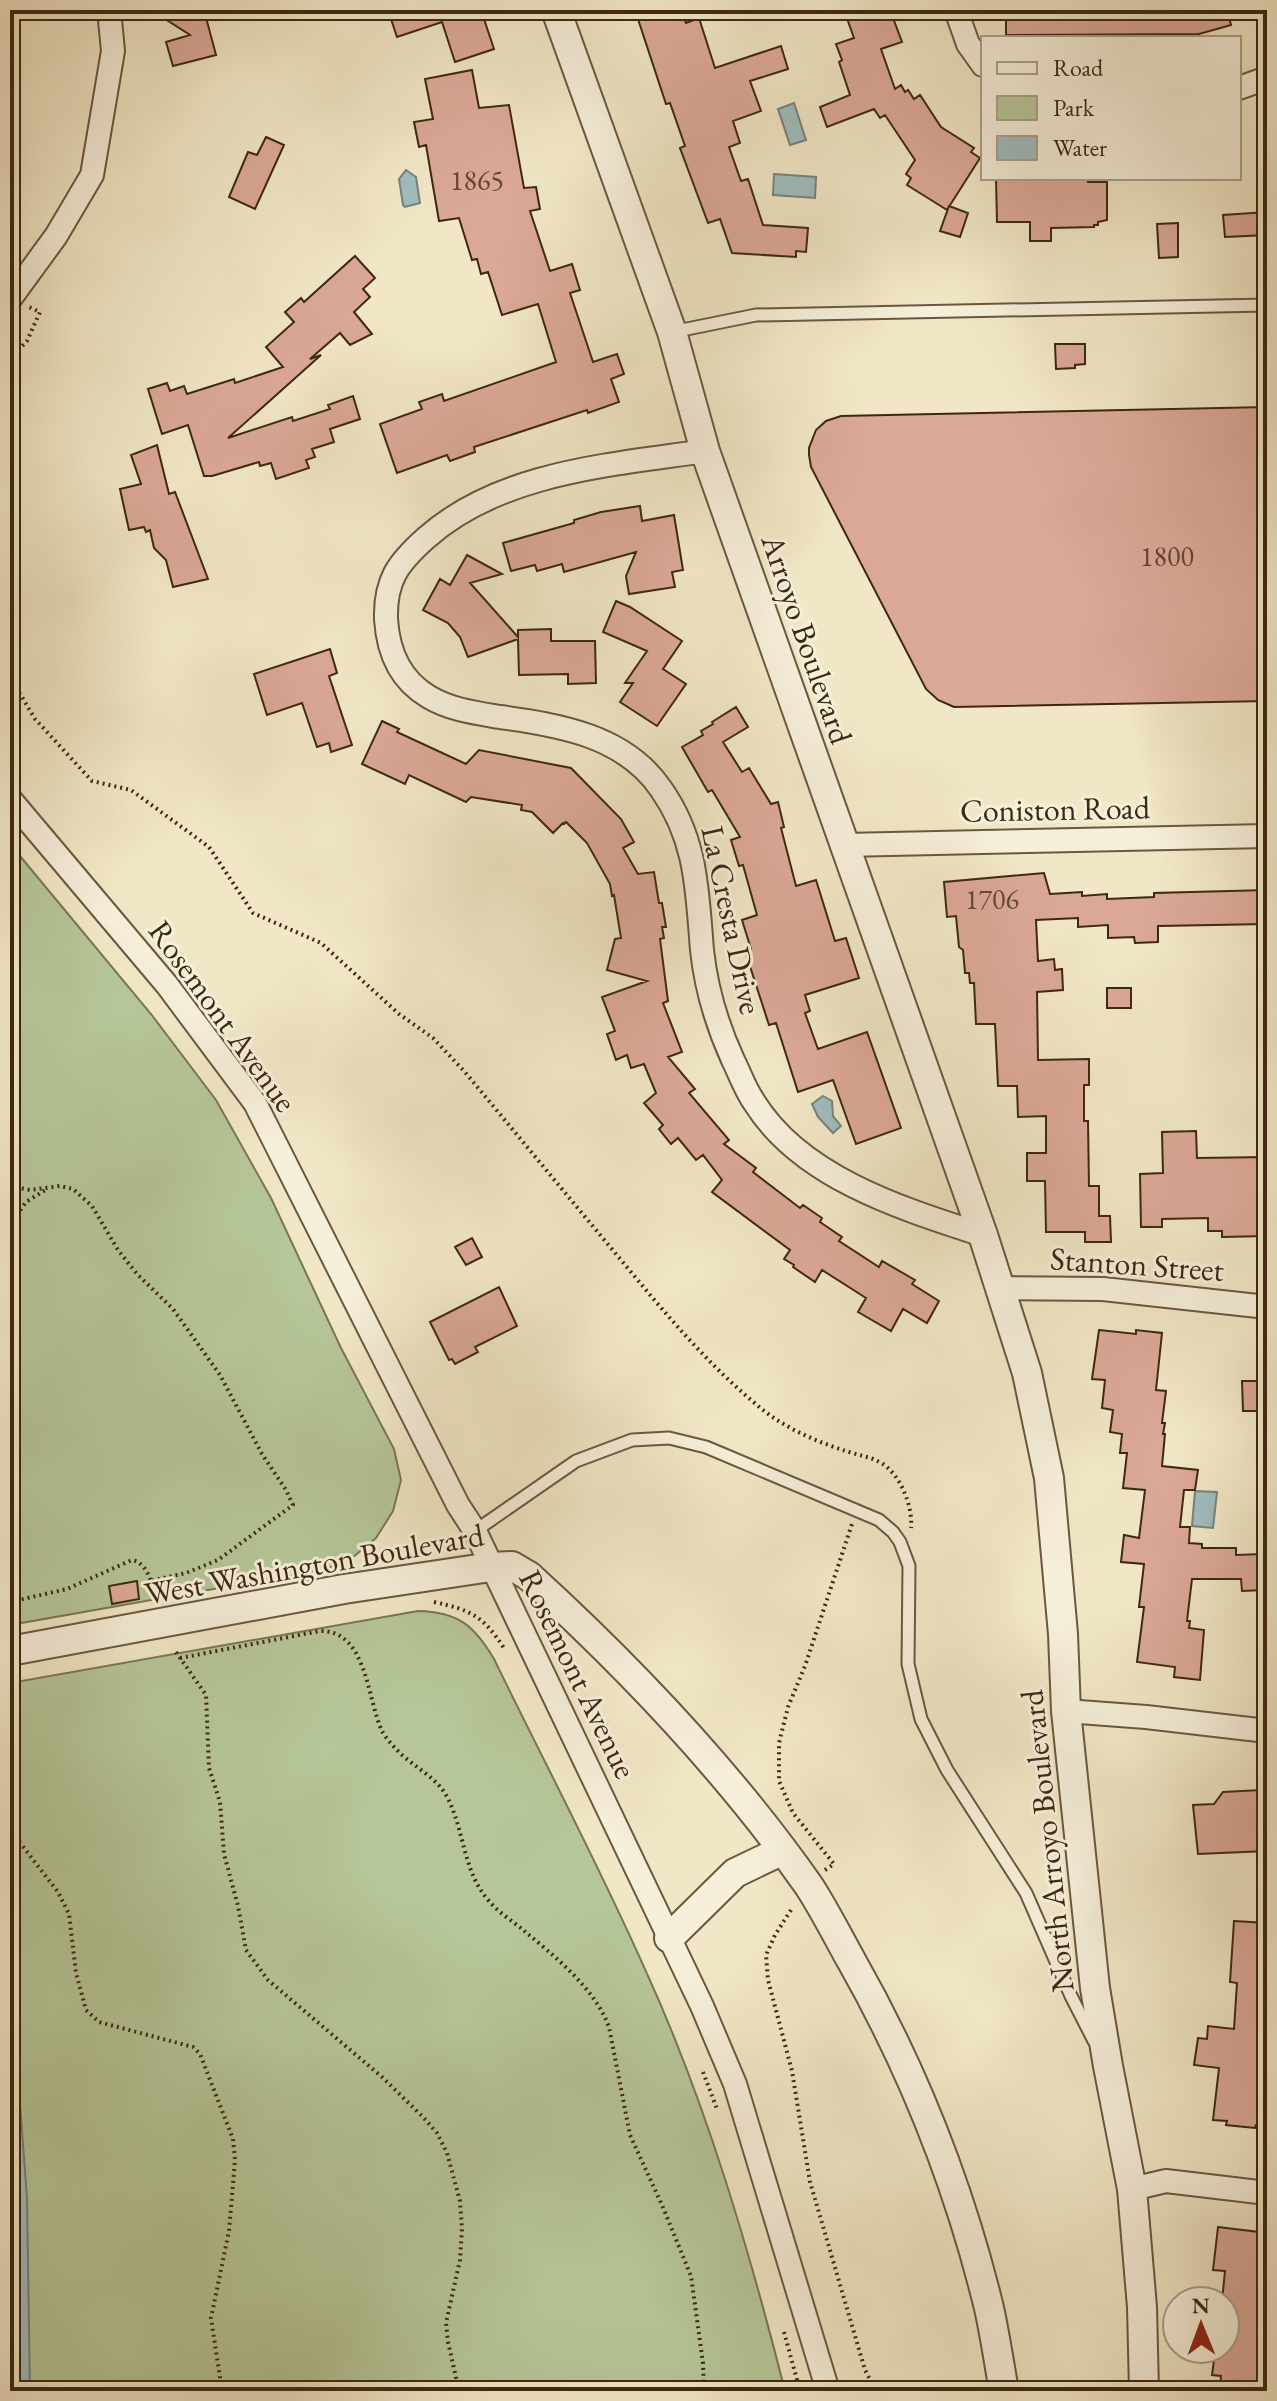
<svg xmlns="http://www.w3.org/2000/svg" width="1277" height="2401" font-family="'EB Garamond',serif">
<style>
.green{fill:#b6c698;stroke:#7a7655;stroke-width:2}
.water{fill:#a0bdc0;stroke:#79817a;stroke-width:2}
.building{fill:#dba898;stroke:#3e2712;stroke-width:2}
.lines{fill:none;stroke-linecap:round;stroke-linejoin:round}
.service-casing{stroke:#6b573f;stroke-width:15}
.minor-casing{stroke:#6b573f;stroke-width:26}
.tertiary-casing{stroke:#6b573f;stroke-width:32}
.path{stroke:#3e2712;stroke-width:4;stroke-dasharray:2 4;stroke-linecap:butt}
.service{stroke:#f6efda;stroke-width:11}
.minor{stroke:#f6efda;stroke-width:22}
.tertiary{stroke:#f6efda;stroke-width:28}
.labels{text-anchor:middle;stroke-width:6;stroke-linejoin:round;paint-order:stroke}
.number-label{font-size:28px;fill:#654734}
.street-label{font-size:32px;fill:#3e2712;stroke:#f6efda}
</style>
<rect width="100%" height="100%" fill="#f1e7c6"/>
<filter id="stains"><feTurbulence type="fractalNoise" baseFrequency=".0025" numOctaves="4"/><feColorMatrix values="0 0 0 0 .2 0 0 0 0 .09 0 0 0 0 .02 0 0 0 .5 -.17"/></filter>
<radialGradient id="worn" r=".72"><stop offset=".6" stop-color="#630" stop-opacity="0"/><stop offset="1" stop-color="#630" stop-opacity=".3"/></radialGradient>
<path class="green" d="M10,844L151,1014L216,1100L271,1198L341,1348L394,1449L401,1480L393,1511L376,1538L352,1558L326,1569L10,1625Z
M418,1611C458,1612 474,1625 494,1659C545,1764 601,1869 648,1976C707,2106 750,2253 785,2391H10V1683Z"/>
<path class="water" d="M794,103L806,140L790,145L778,109Z
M406,170L416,177L420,203L405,207L403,205L399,179Z
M774,174L816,177L815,198L773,195Z
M823,1096L832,1101L833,1116L841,1126L833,1133L818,1117L812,1104Z
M1195,1491L1217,1492L1213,1528L1192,1526Z
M10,1970L27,2198L30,2391H10Z"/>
<path class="building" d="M151,10H204L216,55L173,66L166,42L190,35Z
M388,10H481L494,49L455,62L442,22L397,37Z
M635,10H681L686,23L699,18L715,68L781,46L788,69L750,81L761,111L733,121L740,143L729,147L741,181L748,179L763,225L808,228L806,252L796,251V257L732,253L720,219L708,223L680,148L685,146L670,103L666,104Z
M844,10H890L902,42L881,49L895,89L901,85L905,92L908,90L914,99L920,95L941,127L974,148L971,152L980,158L947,210L907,185L911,178L906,174L915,160L885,115L880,118L874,109L827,127L820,107L850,95L839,62L842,60L836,44L854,38Z
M1006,10H1227L1231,25L1199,34L1006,35Z
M472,70L479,108L509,105L524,188L536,187L540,209L530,211L550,271L572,264L580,290L570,293L593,362L617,354L624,374L611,379L619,402L588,413L587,410L474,447L475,452L450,461L447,455L397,473L380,424L422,409L419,402L442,394L444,401L556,362L538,304L502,315L488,272L481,274L477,259L472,260L459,218L439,221L426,145L419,147L414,122L433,119L425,79Z
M266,137L284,145L255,209L229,197L248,152L257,155Z
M996,178H1087L1088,182H1107V220L1098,222V225H1094V227L1051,228V241H1030V222H997Z
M949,206L968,213L960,237L940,231Z
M1267,212V235L1225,237L1223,215Z
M1178,223V257L1159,258L1157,224Z
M355,256L375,278L363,289L370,297L354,312L372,334L350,345L340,333L310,359L321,355L228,438L292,417L293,421L330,409L328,405L353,396L360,419L330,429L334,442L312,449L315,457L306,460L309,468L276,479L271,463L260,466L259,462L212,476H204L188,425L162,434L148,389L167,383L170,391L184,386L187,394L234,379L235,383L283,367L266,347L294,322L285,312L301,298L304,302Z
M1055,344H1085V364L1075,365V368L1056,369Z
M1267,407V701L954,707L938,700L926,689L811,467L809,455V448L816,430L826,421L841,416Z
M157,445L169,494L175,492L208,579L173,587L166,560L154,548L150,530L146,532L144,527L129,530L120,489L141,484L131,455Z
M640,506L642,521L674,515L683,570L672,572L675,587L629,594L626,576L636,552L564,572L562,564L537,571L535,565L511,571L503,543L574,523V520L601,512Z
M467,555L502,574L470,583L518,637V630L551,629V641H595L596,683L568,684V674L519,675L518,639L468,657L460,637L448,623L423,610L440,579L450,585Z
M616,601L630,607L682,641L663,669L686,684L657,726L620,702L633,683H625L647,651L603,632Z
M330,649L337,673L329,676L352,745L331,752L329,743L317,747L302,703L267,715L254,674Z
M736,707L748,727L723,742L742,772L749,768L771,804L778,802L784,827L781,828L796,886L816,880L835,941L846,938L859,978L805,995L810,1011L805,1013L818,1049L867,1032L901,1128L856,1144L833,1080L798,1092L776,1023L769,1025L745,951L751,949L742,920L757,915L743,865L739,866L731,840L740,837L712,790L708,792L682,747L703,735L701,731L713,724L712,722Z
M382,721L399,729L397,732L466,764L479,750L571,768L621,819L634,842L623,848L638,874L654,872L659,903H662L666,927H662L664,938L660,939L668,1001L663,1003L682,1052L668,1057L695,1089L689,1093L729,1140L724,1144L756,1168L753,1172L800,1208L803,1205L822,1218L820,1222L842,1237L839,1241L879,1267L882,1261L915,1280L912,1284L939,1301L927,1323L903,1309L891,1331L858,1312L866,1298L822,1270L815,1282L793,1267L794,1265L784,1259L790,1250L712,1192L722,1180L703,1155L696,1160L678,1138L671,1144L659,1129L663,1125L644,1103L656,1093L644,1064L631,1068L627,1055L616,1060L607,1034L615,1031L602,997L647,981L607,970L615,939L621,938L614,895L612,896L610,884L587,843L566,822L564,824L563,823L553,833L532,812L521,810L522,805L471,797L466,802L409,775L405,784L362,764Z
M1044,873L1050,894L1082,892V896L1107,894V899L1154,897V893L1267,890V924L1158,926V942L1135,943L1134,937L1108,938V925L1078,927V918L1036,920L1038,961L1054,959L1055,970L1062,969L1063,990L1037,992L1038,1060L1089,1059V1085H1084V1121H1088L1089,1186H1099V1216H1110L1111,1242H1085V1232H1046L1045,1181H1027V1153H1046V1116L1018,1117L1017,1086H998L995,1024H976L974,983H970L969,973H965L963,950L959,947L956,916L947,917L944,882Z
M1107,988H1131V1008H1107Z
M1196,1131L1197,1158L1267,1157V1236L1222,1237V1231H1208V1218L1162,1219V1227H1141L1140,1174L1163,1173L1162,1132Z
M472,1238L482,1257L466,1265L455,1247Z
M499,1287L517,1326L475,1347L478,1352L455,1364L452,1359L449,1360L430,1322Z
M1099,1330L1136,1334V1330L1162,1333L1156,1390L1166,1391L1162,1423H1165L1163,1434H1165L1162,1466L1198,1470L1195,1490H1184L1180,1527H1190L1189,1543L1202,1544V1548H1236V1555L1263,1554L1265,1590L1242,1591L1241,1579H1192L1187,1621H1190L1189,1628L1204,1630L1200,1680L1174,1677L1175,1667L1137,1662L1144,1607H1139L1144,1564L1121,1562L1124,1535L1139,1538L1145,1490L1123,1488L1127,1453H1120L1122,1434L1110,1432L1113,1410L1102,1408L1105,1380L1092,1379Z
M1242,1381H1267V1411H1243Z
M137,1581L139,1599L112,1604L109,1586Z
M1261,1790V1797L1267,1800V1851L1198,1854L1193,1805L1214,1804L1223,1792Z
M1234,1921L1267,1923V1984H1260L1257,2032L1267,2033V2126L1256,2125L1255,2128L1226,2125L1227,2121L1213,2120L1219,2068L1194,2065L1198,2038L1207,2039L1208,2026L1234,2029L1237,1983L1230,1982Z
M1218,2227L1267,2233V2376L1264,2391H1220L1221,2376L1212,2375L1215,2352L1225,2353V2301H1222L1225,2271L1213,2270Z"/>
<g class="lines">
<defs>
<path id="service" d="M672,332L756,315L1267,305
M475,1531L576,1461L632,1440L669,1438L706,1447L879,1520L893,1532L900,1542L909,1566L908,1664L921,1719L947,1770L1026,1893L1071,1996L1094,2041"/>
<path id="minor" d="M956,10L968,44L983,65
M1239,88L1267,78
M10,299L56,236L92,175L113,51L109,10
M705,451C611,465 500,472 426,538C398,563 385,580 386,619C388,652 400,680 429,697C451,710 476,713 500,717C560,725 625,736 661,789C697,840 697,890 702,950C706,988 717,1025 733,1060C740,1074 745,1089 754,1102C801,1178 903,1209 983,1235
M10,799L167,985L255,1103L458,1505L475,1531L702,2006L735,2084L828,2391
M844,845L1267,836
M1001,1288L1103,1289L1267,1307
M1066,1711L1146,1717L1267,1731
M1132,2189L1166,2181L1267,2193"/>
<path id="tertiary" d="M556,10L672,332L705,451L983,1235L1027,1373L1049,1478L1063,1634L1066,1711L1095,1988L1108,2066L1132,2189L1142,2307L1144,2391
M10,1651L344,1589L491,1567L512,1566L529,1576C632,1670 729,1772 809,1886C824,1909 837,1935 851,1960C913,2069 959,2185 989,2308C995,2335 999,2363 1004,2391
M669,1938L735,1873L781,1851"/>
</defs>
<use href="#service" class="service-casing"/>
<use href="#minor" class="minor-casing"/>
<use href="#tertiary" class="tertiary-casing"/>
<path class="path" d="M10,359L27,341L40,312L29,307
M10,677L35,719L92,781L131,790L209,847L253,913L321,943L399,1014L433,1038L464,1071C515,1132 565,1193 616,1254C660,1307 704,1361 757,1405C782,1427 817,1442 849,1452C861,1456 872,1457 883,1464C901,1476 913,1507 911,1528
M10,1186L30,1190L60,1186L73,1189L92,1206L118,1250L137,1274L173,1309L220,1375L262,1454L286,1490L293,1505L218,1560L186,1573L150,1581
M10,1225L26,1202L47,1189
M10,1602L67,1589L132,1560C148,1563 151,1583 156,1597
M434,1602C471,1610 483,1616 504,1648
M176,1652L206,1695L209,1768L220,1802L224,1854L238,1906L246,1950L268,1980L382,2077L423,2117L437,2133L447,2153L460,2201L462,2229L460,2260L446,2323L448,2342L459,2391
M180,1658L320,1631C367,1630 367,1699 382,1731C385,1737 392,1745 397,1750C412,1766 435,1776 446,1795C465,1829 462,1871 489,1901C498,1912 511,1920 522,1929C553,1955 595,1988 609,2027L630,2135L662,2205L691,2276L703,2363L704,2391
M10,1820L14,1835L58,1892L69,1914L76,1973L86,2010L99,2022L193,2047L200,2054L233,2139L235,2160L229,2231L211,2318L222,2391
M825,1870L834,1864L793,1813L779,1781V1743L788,1707L805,1666L852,1524
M791,1910L775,1935L766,1955L768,1980L792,2071L810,2182L865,2370L876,2391
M703,2072L717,2109
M784,2332L800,2391"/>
<use href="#service" class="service"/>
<use href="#minor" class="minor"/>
<use href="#tertiary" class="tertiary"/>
</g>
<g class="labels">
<g class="number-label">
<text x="477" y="190">1865</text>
<text x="1167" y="566">1800</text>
<text x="992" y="909">1706</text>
</g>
<g class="street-label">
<text transform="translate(807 639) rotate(71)" y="11">Arroyo Boulevard</text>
<text transform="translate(1055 809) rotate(-1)" y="11">Coniston Road</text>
<text transform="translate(732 920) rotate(78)" y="11">La Cresta Drive</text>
<text transform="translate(223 1016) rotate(54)" y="11">Rosemont Avenue</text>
<text transform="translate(1137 1264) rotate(4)" y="11">Stanton Street</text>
<text transform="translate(314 1564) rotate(-10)" y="11">West Washington Boulevard</text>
<text transform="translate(578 1674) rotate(64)" y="11">Rosemont Avenue</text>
<text transform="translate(1047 1841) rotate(-96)" y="11">North Arroyo Boulevard</text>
</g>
</g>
<rect width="1277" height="2401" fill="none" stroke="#f1e7c6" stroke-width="40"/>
<rect x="12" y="12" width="1253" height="2377" fill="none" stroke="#3e2712" stroke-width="4"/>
<rect x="20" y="20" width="1237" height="2361" fill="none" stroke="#3e2712" stroke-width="2"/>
<rect x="981" y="36" width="260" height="144" fill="#f6efda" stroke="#ac9f8a" stroke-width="2"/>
<rect x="997" y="62" width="40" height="12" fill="#f6efda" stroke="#ac9f8a" stroke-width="2"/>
<text x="1053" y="76" font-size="24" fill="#3e2712">Road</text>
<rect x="997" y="96" width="40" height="24" fill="#b6c698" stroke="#ac9f8a" stroke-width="2"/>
<text x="1053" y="116" font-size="24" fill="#3e2712">Park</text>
<rect x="997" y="136" width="40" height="24" fill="#a0bdc0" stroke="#ac9f8a" stroke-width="2"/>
<text x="1053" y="156" font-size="24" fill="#3e2712">Water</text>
<g transform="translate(1201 2325) rotate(359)"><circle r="38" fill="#f6efda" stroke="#ac9f8a" stroke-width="2"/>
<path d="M0-6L14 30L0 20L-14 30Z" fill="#8f2418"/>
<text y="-12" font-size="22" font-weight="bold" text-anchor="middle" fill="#3e2712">N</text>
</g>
<rect width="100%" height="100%" filter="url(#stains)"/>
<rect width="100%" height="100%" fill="url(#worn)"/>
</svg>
